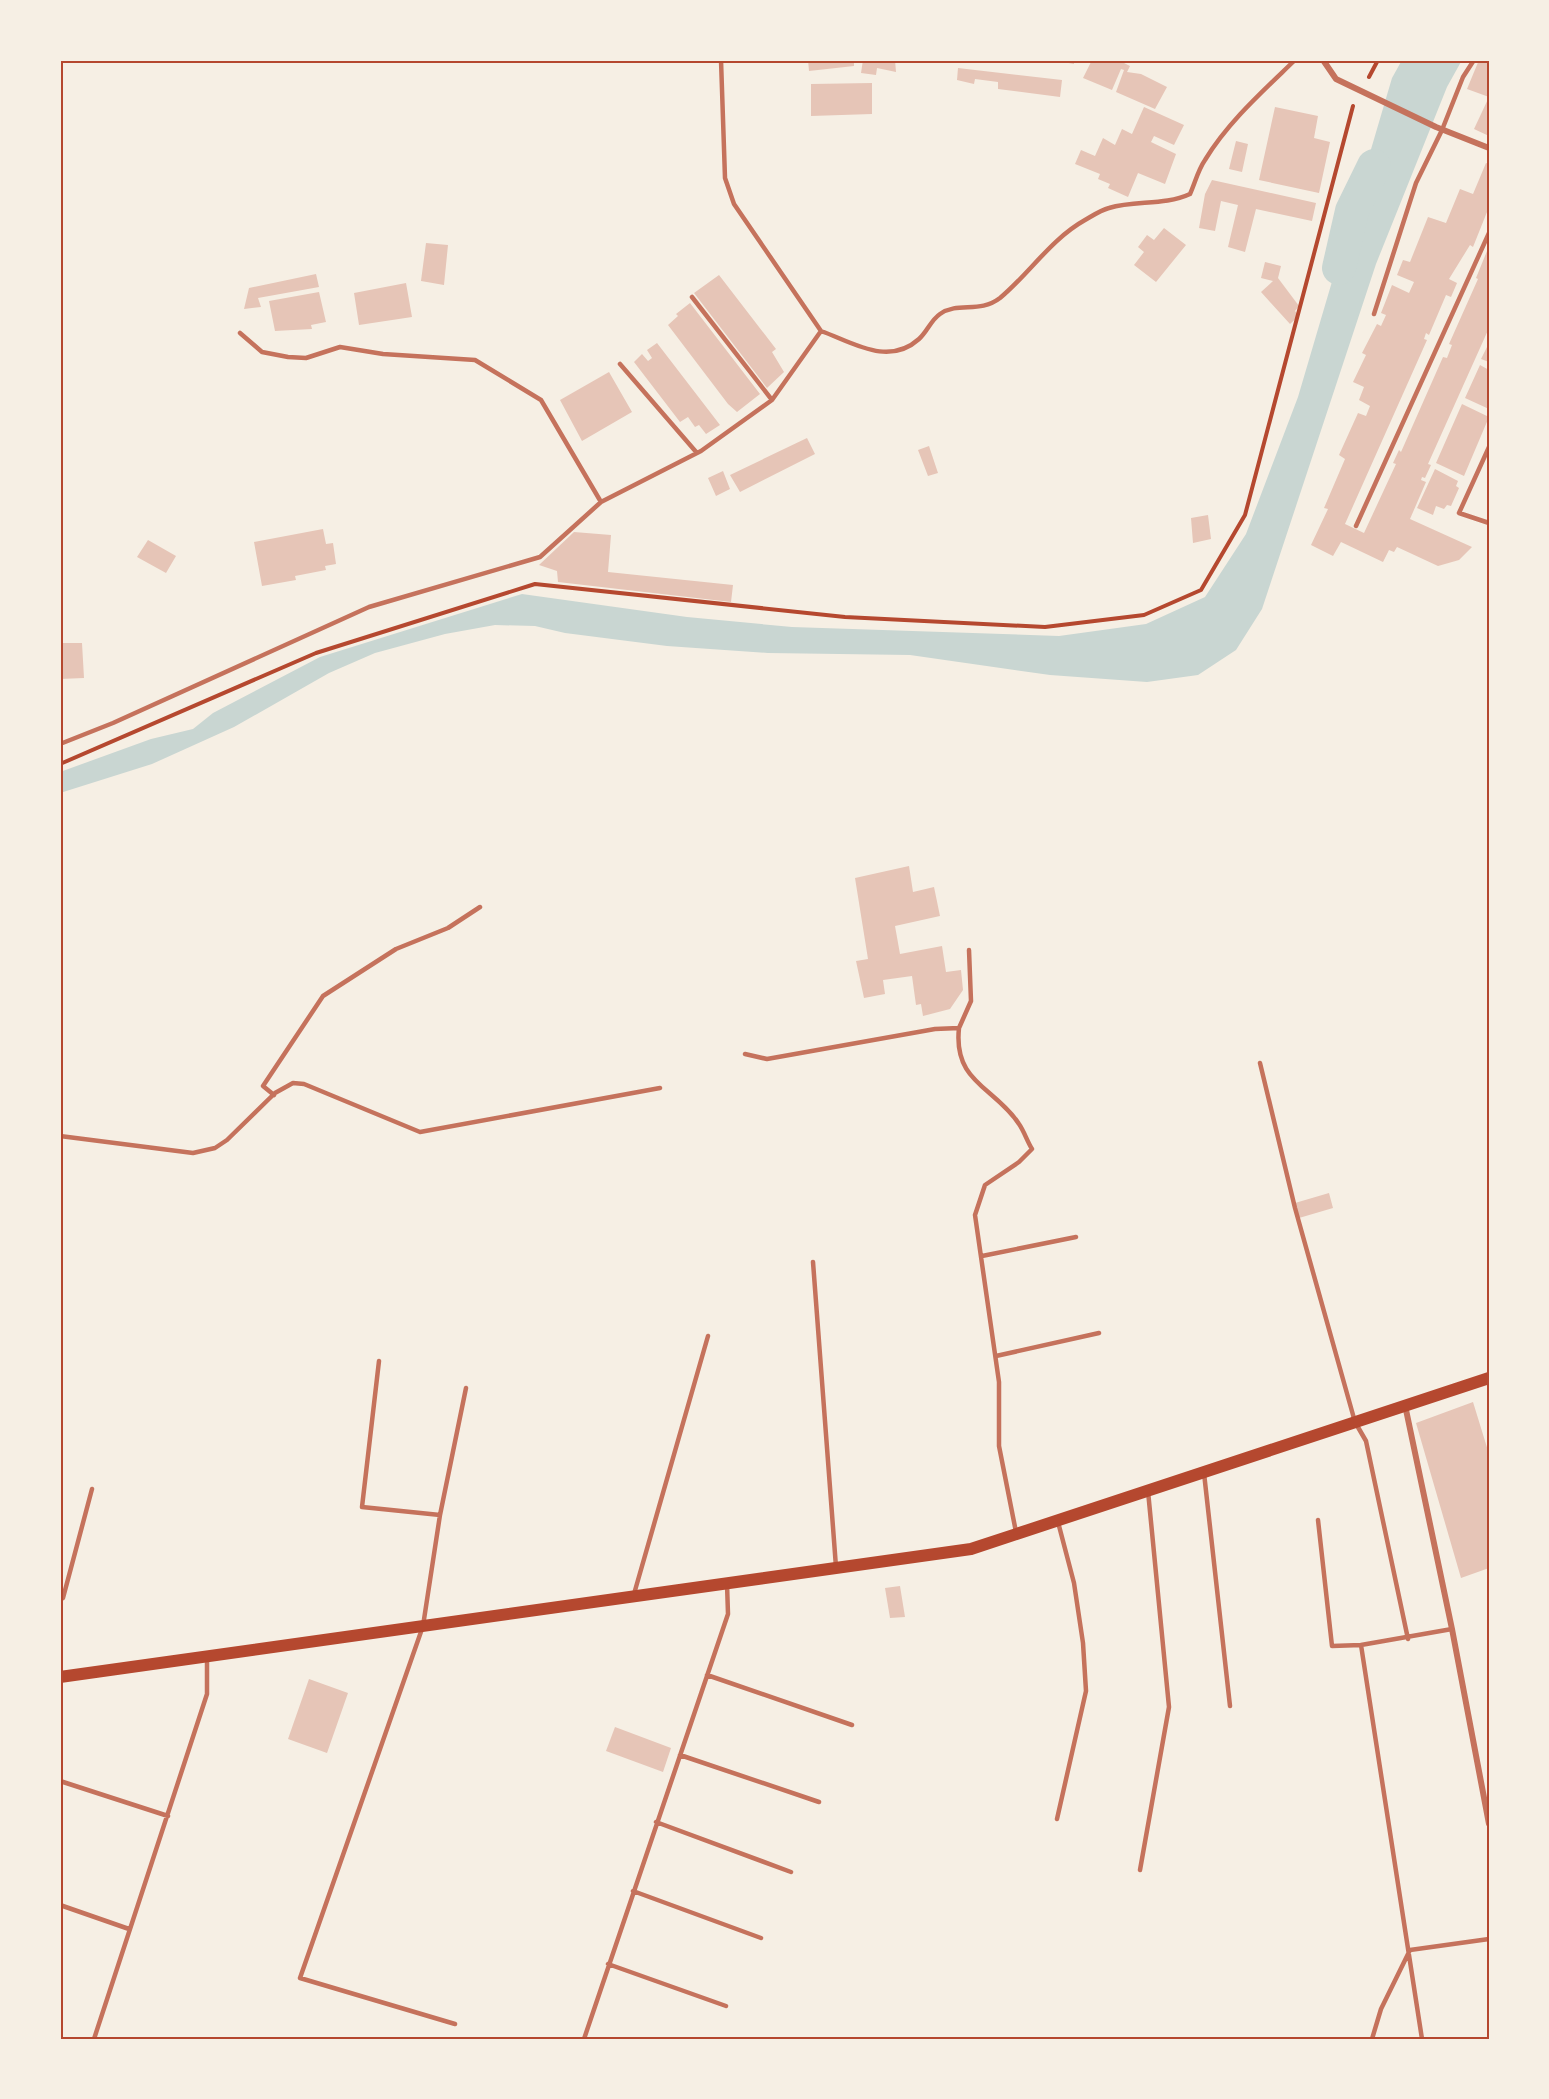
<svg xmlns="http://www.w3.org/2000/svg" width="1549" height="2099" font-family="'DM Sans',sans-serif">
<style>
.water{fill:#c9d6d2}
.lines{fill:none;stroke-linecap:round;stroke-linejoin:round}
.river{stroke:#c9d6d2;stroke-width:34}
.building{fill:#e6c5b7}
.path{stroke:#b5482f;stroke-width:4}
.service{stroke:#c5725c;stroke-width:4.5}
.minor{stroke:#c5725c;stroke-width:6}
.secondary{stroke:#b5482f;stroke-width:12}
.neatline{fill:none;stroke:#b5482f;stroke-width:2}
</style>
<rect width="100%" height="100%" fill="#f6efe4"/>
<path class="water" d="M1402,60H1462L1447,87L1376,264L1262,609L1236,650L1198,675L1147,682L1050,675L910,655L768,653L667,646L565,633L535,626L495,625L445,634L375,653L329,673L234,727L152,764L60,793V772L151,739L193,729L213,713L320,657L522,594L687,617L792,627L1059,636L1146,624L1205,597L1246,534L1298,397L1392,78Z"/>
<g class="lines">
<path class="river" d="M1339,268L1352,211L1374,166"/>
</g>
<path class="building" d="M731,60H745V62L730,63Z
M808,60H854V66L809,71Z
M863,60H895L896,72L877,68L876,75L861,73Z
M1052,60H1074V64Z
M1092,60H1118L1130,66L1127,72L1141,74L1167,87L1155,109L1116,92L1124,70L1121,69L1112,90L1083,78Z
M1479,60H1489V136L1474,129L1489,97L1467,89Z
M958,68L1062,80L1060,97L998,89V82L975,79L974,84L957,80Z
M872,83V114L811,116V84Z
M1144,107L1184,125L1174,145L1154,136L1151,142L1176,154L1165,184L1138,173L1128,197L1108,188L1110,184L1098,179L1100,174L1075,164L1081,150L1095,156L1103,138L1115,145L1122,129L1132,134Z
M1275,107L1318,116L1314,138L1330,142L1319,193L1259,180Z
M1236,141L1248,144L1242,172L1229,169Z
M1486,163L1489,164V207L1473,247L1470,245L1449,279L1457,283L1451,297L1446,295L1429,335L1426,333L1424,339L1427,340L1345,524L1364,533L1396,464L1393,463L1399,450L1401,452L1443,357L1447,358L1452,345L1449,344L1478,279L1476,278L1487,251L1489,328L1428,464L1431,465L1425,478L1422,477L1421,480L1426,482L1410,519L1472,547L1459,560L1438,566L1397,547L1394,552L1389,550L1383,562L1341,542L1333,556L1311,545L1328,509L1324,508L1345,459L1339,455L1358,413L1366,416L1370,406L1359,400L1364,387L1353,382L1366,355L1362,353L1377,324L1381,326L1386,315L1381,313L1392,285L1409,293L1414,282L1397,275L1403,260L1410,262L1428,217L1446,223L1460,189L1473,194Z
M1212,180L1316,203L1312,221L1256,209L1245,252L1228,247L1238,205L1221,201L1215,231L1199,228L1205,194Z
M1164,228L1186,245L1156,282L1134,265L1144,252L1138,247L1147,235L1154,240Z
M426,243L448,245L444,285L421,281Z
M1265,262L1281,266L1278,278L1299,306L1295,311L1299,316L1290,324L1261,292L1273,281L1261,278Z
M316,274L319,287L258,298L261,307L244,309L249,288Z
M719,275L776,349L772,352L784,372L767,388L694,293Z
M406,283L412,317L359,325L354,293Z
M319,292L326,322L311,325L312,329L275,331L269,301Z
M690,303L760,394L737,412L728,404L668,325L678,316L676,314Z
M657,343L720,425L706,434L699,425L695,427L688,417L680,422L634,362L642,354L648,361L652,358L647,350Z
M1489,343V362L1481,359Z
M1480,365L1489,370V409L1465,398Z
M609,372L632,412L582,441L560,400Z
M1462,404L1489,417L1464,476L1436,463Z
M807,438L815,454L740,492L730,475Z
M929,446L938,473L928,476L918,450Z
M1435,469L1458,481L1456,486L1459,488L1451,506L1447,505L1444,509L1436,506L1433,515L1417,508Z
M723,471L730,489L716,496L708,478Z
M1208,515L1211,539L1193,543L1191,518Z
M323,529L326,544L333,543L336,564L325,566L326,570L295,576L296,580L262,586L254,542Z
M574,532L611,535L608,572L733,585L731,602L558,582L557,571L539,565Z
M148,540L176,556L166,573L137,557Z
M60,643H82L84,678L60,679Z
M909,866L913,892L934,887L940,916L895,926L900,954L942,946L946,972L961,970L963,990L950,1009L923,1016L921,1004L916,1005L912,976L883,980L885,994L864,998L856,961L868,959L855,878Z
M1329,1193L1333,1208L1299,1218L1295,1203Z
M1473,1402L1489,1454V1568L1461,1578L1416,1423Z
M900,1586L905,1617L890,1618L885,1588Z
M309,1679L348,1693L327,1753L288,1739Z
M615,1727L671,1748L663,1772L606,1751Z"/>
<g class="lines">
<path class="path" d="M1369,77L1378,60
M60,764L316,653L535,584L845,617L1045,627L1144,615L1201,590L1245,515L1353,106"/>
<path class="service" d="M721,60L725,178L734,204L821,331
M692,297L772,400
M1374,314L1416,183L1442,130L1463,77L1474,60
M821,331C852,342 888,367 919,339C927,332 931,320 940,314C959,301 979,314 1000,298C1029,274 1051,239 1085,220C1092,216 1101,210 1109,208C1136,200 1164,206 1190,194C1195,183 1198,170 1205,160C1228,122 1263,91 1295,60
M240,333L262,352L288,357L306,358L340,347L383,354L475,360L541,400L601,502
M620,364L697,453
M1489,447L1459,513L1489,523
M1356,526L1489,233
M60,744L113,723L369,607L540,557L601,502L701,451L772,400L821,331
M959,1028L971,1001L969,950
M745,1054L767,1059L935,1029L959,1028C953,1083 995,1087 1019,1124C1024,1131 1027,1141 1032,1149L1019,1162L985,1185L975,1215L999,1382V1446L1016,1532
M1260,1063L1295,1208L1355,1422L1366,1441L1408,1639
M274,1095L263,1086L323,996L396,949L448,928L480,907
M60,1136L193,1153L215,1148L227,1140L275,1093L293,1083L304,1084L420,1132L660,1088
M982,1256L1076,1237
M813,1262L836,1567
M996,1356L1099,1333
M379,1361L362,1507L440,1515
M1204,1473L1230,1706
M1318,1520L1332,1646L1361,1645L1422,2039
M634,1594L708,1336
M60,1599L63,1598L92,1489
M1361,1645L1452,1629
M707,1675L852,1725
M680,1755L819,1802
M60,1781L168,1816
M1057,1819L1086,1691L1083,1643L1074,1583L1058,1522
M656,1822L791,1872
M1140,1870L1169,1707L1148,1491
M633,1891L761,1938
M60,1905L129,1929
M608,1964L726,2006
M455,2024L300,1978L423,1626L440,1515L466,1388
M94,2039L207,1694V1658
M584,2039L728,1614L727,1584
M1372,2039L1381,2009L1410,1950L1489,1939"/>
<path class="minor" d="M1323,60L1336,79L1436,127L1489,148
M1405,1405L1452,1629L1489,1824"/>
<path class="secondary" d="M60,1677L971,1549L1489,1378"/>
</g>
<rect width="1549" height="2099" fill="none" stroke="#f6efe4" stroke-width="123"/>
<rect x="62" y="62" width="1426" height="1976" class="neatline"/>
</svg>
